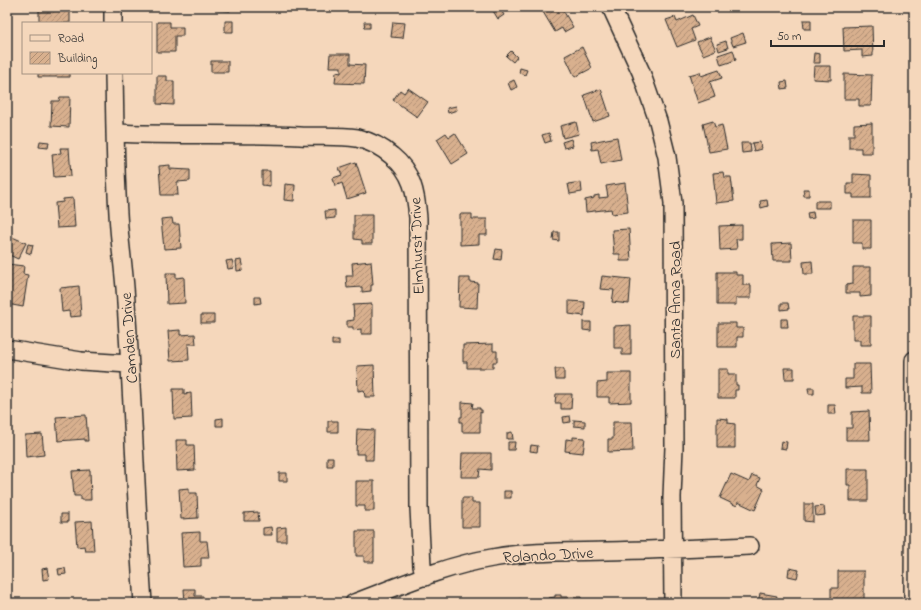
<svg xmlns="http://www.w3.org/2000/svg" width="921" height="610" font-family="'Indie Flower',sans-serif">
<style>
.building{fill:url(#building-hatch);stroke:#2b2b2b}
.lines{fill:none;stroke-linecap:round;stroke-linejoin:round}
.minor-casing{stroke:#2b2b2b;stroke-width:20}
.minor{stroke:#f5d7bb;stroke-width:17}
.labels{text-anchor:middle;stroke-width:3;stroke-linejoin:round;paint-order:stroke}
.street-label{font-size:16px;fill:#2b2b2b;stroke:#f5d7bb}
</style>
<defs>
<pattern id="building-hatch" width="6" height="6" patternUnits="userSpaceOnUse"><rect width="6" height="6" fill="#d8b08e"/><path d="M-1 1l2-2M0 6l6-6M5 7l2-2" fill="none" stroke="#af8f74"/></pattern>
</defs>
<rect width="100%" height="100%" fill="#f5d7bb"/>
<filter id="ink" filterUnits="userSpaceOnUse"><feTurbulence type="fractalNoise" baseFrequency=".025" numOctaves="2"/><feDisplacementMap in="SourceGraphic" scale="8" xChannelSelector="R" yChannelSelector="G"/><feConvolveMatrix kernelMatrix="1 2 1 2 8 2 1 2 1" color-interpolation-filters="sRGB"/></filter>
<g filter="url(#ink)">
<path class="building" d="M39,7H70V23H39Z
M217,7H230V11L217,10Z
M496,7H499L504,15L498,19L492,9Z
M551,7H561L573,27L564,32L562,28L555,32L543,12Z
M693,15L698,26L691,29L695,40L677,47L666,20L675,17L677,22Z
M803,20H811V29H804Z
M225,21H233V32H225Z
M157,22H170V27H183V36H175V52H157Z
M364,22H370V28H365Z
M393,22L405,23L403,38L391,37Z
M872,26L873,56L862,57V50L844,51L843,27Z
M743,33L746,42L733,46L730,38Z
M710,37L716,50L703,55L697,42Z
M726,41L728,48L719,51L717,44Z
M582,47L592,68L575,77L565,56Z
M733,50L736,60L721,65L718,55Z
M511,51L517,57L513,62L506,56Z
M814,53L820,54V63H813Z
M330,54H350V64L365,65L364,84L335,83L336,72L341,73V67H329Z
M211,61H228V72H211Z
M814,66H831V80L813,79Z
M520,68L527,70L525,75L519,73Z
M719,70L722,78L710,82L715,97L698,103L689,75L700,72L701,76Z
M38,73H70V77H38Z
M844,74L872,75L871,106H859V99H844Z
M157,76H167V81H174V105L157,104Z
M514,80L517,87L511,90L508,83Z
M787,81L788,88L782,89L781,82Z
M7,88H11L12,99H7Z
M408,88L428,102L417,117L393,100L400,90L404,93Z
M601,89L610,116L593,122L584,95Z
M60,97H70L69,127L51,126L52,101H59Z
M456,106L457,110L448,113L447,108Z
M713,121L715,127L722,125L727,149L709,152L703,124Z
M576,122L579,134L563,138L560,126Z
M872,123V153H861V148H849V135H854V124Z
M446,133L449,137L455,133L468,154L452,164L437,139Z
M549,133L551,141L545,143L542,135Z
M617,137L621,160L601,164L598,149L592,150L591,142Z
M571,139L573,146L564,148L562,142Z
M40,141L49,142L48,148L39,147Z
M760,142L761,149L754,151L752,143Z
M741,143H750L751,152L742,153Z
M60,148H69L71,176L54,177L52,154L61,153Z
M356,162L366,193L347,199L342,183L335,186L333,178L342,175L339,168Z
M170,165V169L190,170V181L177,182L178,195H161L159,166Z
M262,171H270V186L262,185Z
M723,172L724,177H731L734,201L716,203L713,173Z
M853,174L871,175V198H853V194H847V183H853Z
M581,182L582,192L570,194L568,184Z
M625,183L628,212L612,214L611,209L586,212L585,200L594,198V196L599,195V198L608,197L606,186Z
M285,184L295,185L294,201L284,200Z
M803,189H809V196H804Z
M73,198L75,227L57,228L55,203L63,202V199Z
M767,200L768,206L761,208L760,201Z
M815,201H830V208H815Z
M335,210V218L326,219L325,211Z
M813,212L814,218L808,219L807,213Z
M460,214H472V219H487V235H479V244L460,245Z
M354,215H372V244H362V240L354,239Z
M172,218L173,224H179L181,248L164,249L161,219Z
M853,220H871V249H862V243H853Z
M742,225V239H736L737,249L720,250L719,226Z
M629,229L631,261H620V254H614L612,230Z
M554,232H559V241L553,240Z
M10,236L26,243L18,259L7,254V243Z
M791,243L792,261H773L772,244Z
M28,244L33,245L31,254L26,252Z
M496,249L502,250L501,260L494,259Z
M232,260L234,268L228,269L226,261Z
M241,260L243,270L237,271L236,261Z
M371,261L373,285H371V291L362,292V287L347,288L346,276H353L352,263Z
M812,261L813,274H804L803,262Z
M7,264L24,266L23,274L28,275L23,307L7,304Z
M853,267H871V296L860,297V293H846V285L853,284Z
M717,272H736V275H743V285H751V298H736V305H717Z
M166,273H176V278L184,277L185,303L167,304Z
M602,276L631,279L629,304L612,302L614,290L600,289Z
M460,278H470V282L478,283L477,308L459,307Z
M79,286L81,316L70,317L69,311L62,312L60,288Z
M255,297H260L261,303L255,304Z
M569,301L585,302L584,316L569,314Z
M781,303H788L789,309L781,310Z
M372,304V334H361V329L353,330V327H347V321L354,320L353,305Z
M201,315H214V323H201Z
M853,316H871V345H860V340H853Z
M781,319H787L788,327H781Z
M583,322H591V331L583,330Z
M718,323H736V328H743V337H737V347H718Z
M631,325V355H622V348H614V326Z
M180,330V335L195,334L196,344H188L189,360L170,361L168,331Z
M332,340H339V345H332Z
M493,344V351H497V362H493V368H467V362H463V345Z
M853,364H870L871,393H862V387L845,388V379H853Z
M374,365L375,397H365L364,390L358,391L357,366Z
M784,368H794V379H785Z
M555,369H564V380H556Z
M718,369H728V374H736V385H738V390H735V398H718Z
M607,373H631V402L609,403V397H597V383L607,382Z
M808,388H814V394H809Z
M173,389H184V394L191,393L192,418L174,419Z
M556,394H572L571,409H561V403H555Z
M462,402L473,403L472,408H480V410H482V413L480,412V432H462V422H460V417H462Z
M828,405H835L836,414H828Z
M869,411L870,440H846V428H852V412Z
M86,415L88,441H85V439L58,441L56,417Z
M570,416L571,422L564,423L563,417Z
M223,418V426H216V419Z
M717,418L728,419V423L735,424V448H717Z
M574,420L585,421V427L574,426Z
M328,421H338V432H328Z
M613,422H632L633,451L608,452V439H613Z
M357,429L374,430L373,460H365V454H356Z
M512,432L513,439H507V433Z
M42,434L44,455L26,457L25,435Z
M573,437L585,438L583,453L565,451L566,439L573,440Z
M176,440H187V445H194L195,470L177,471Z
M781,441L787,442L786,449L780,448Z
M508,442H515L514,450H508Z
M531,445L538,446L537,452L530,451Z
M462,453H491V470L480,469L479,477H461Z
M327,457H333V466H327Z
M847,469H868V501H850V485H847Z
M90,470L91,500H81V496H74L72,471Z
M279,473H287V481H279Z
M731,474L749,482L752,475L760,478L757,485L764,489L755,510L738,502L737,506L720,498Z
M356,481H374V511H365V506H356Z
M189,488V493H197L198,518L181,519L179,489Z
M504,491H511V498H504Z
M462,498H472V503H480V527H462Z
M804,504H813V522L804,521Z
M824,506L825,515L816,516L815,507Z
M258,512L259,521H244V513Z
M61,514H68V522H61Z
M92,521L94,551H85L84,546L77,547L75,522Z
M271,527L272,535H263V528Z
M286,527V541H277V528Z
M356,531H374V562H364V556H356Z
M200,532V541H207L209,558H201V566L183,567L181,533Z
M47,568L49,579L43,580L42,569Z
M65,568L66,574L59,575L58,569Z
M789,568L799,570L797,578L788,576Z
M838,571H864V603H838V601H831V588H838Z
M184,589H195V596H203V603H185Z
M760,593L777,596L775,603H758Z
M555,595H561V597H581V603H548V598L555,597Z
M521,599V603H499Z"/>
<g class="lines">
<defs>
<path id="minor" d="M113,7V23
M611,7L641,72L658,121L667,157L673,203L674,447L672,497L673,603
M114,73C115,125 115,176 119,228C121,253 125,278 126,303C133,403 136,503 143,603
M115,133C177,136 238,133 300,136C319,137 338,135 357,138C369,141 383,148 392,156C412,172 416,193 418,218L419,508L422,566L425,577
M7,349L81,361L129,364
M354,603C399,586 444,566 492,558C530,551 569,552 607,551C655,550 702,548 750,546
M913,603L914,360"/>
</defs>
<use href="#minor" class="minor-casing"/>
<use href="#minor" class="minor"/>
</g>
</g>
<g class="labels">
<g class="street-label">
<text transform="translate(416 246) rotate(-92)" y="6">Elmhurst Drive</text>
<text transform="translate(674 300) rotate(-90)" y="6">Santa Anna Road</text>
<text transform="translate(128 338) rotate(-94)" y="6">Camden Drive</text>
<text transform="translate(548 554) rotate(-3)" y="6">Rolando Drive</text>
</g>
</g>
<rect width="921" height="610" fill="none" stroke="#f5d7bb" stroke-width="24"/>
<rect x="12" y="12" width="897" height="586" fill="none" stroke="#2b2b2b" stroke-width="1.5" filter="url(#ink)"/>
<rect x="22" y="22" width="130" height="52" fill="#f5d7bb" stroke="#a49281"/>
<rect x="30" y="35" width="20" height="6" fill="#f5d7bb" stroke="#a49281"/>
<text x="58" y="42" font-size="12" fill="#2b2b2b">Road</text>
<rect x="30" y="52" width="20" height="12" fill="url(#building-hatch)" stroke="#a49281"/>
<text x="58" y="62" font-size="12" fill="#2b2b2b">Building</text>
<path d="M771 40v6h113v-6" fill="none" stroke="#2b2b2b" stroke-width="2"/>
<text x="777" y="40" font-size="12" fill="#2b2b2b" stroke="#f5d7bb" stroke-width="3" paint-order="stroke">50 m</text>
</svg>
